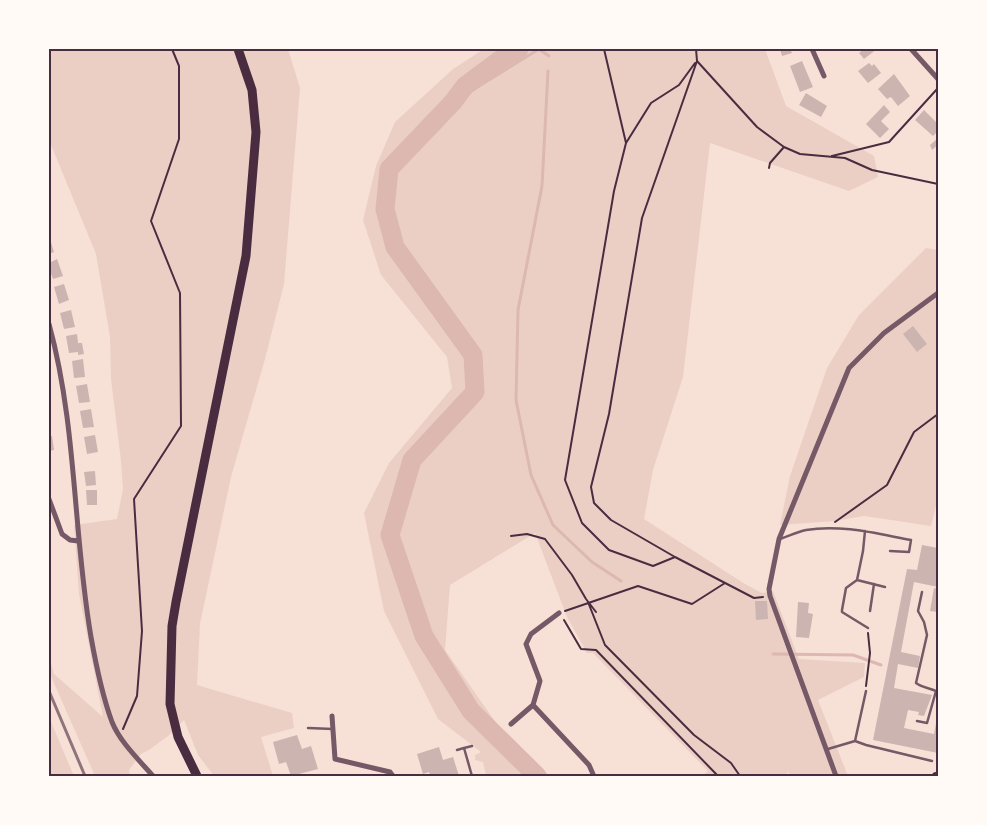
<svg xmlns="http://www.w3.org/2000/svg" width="987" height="825" font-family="'Varela Round',sans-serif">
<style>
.green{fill:#ebcfc5}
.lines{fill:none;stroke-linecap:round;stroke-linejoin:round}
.stream{stroke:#dcb8b0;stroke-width:3}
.river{stroke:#dcb8b0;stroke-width:19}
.building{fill:#ccb4b1}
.path{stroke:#4a2c40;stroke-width:2}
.service{stroke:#755966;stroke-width:2.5}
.minor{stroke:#755966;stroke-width:5}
.secondary{stroke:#4a2c40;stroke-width:8}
.primary{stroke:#4a2c40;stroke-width:9}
.rail{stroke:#8f747c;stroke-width:3}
.neatline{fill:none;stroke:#4a2c40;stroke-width:2}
</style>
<rect width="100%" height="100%" fill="#f7e1d7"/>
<path class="green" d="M49,49H288L300,88L284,284L265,359L231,477L200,624L197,685L292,713L294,728L261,737L273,776H214L198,755L184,720L168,736L149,750L141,754L129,770L130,776H95L49,672V656L54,674L103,717L79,594L74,525L117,519L123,489L121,461L111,379L110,337L96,254L49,140Z
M484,49H765L786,106L874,156L878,177L849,191L710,143L683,377L653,470L644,519L745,584L762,593L773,591L799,659L865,663L864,677L818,700L848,776H791L788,772L784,776H702L708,771L593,653H587L567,617L535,533L450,585L445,650L497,724L550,776H486L483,762L475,760V755L481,752L438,719L384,611L364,513L389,463L452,388L447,357L381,275L363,220L376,166L395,122L453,69Z
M926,248L938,250V506H936L931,526L864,516L835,521L780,525L790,476L827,368L859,315Z
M49,717L74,776H49Z"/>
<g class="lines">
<path class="stream" d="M539,49L549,56
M548,71L542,186L518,310L516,400L531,475L553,525L592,562L621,581
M453,102L539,49
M773,654L853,655L881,665"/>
<path class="river" d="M519,49L500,60L465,86L453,102L389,169L385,209L395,247L473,355L475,392L412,460L390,535L424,636L471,711L537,776"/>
</g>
<path class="building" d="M780,49H790L792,53L782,56Z
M864,49H877L864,59L859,53Z
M802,61L813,87L800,92L790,66Z
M869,63L872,66L874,64L881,73L868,83L858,71Z
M894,74L910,96L898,106L891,97L887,99L878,89Z
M806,93L827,106L821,117L799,105Z
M884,105L890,112L881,121L889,129L880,138L866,124Z
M924,110L938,124V131L933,136L915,120Z
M938,138V145L932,150L930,145Z
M49,236L54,252L49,254Z
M57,259L63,276L53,279L49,268V263Z
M64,284L69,300L59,304L54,287Z
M71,310L75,327L64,329L60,313Z
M913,326L927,344L917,352L903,334Z
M77,334L78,343H82L84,354L78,355V352L69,353L66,336Z
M83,359L85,377L74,378L72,361Z
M87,384L90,402L79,403L76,386Z
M91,409L94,427L83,428L80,411Z
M95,435L98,452L87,454L84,437Z
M52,436L54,450L49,451V437Z
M95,471L96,485L86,486L84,472Z
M86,490H97V505H87Z
M922,545L938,548V587L914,582L901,652L920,656L918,668L898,664L894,688L932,695L924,716L918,715L919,712L908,710L904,728L934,734L936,723H938V753L873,740L907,569L917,570Z
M934,588L938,589V612L930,611Z
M755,601H767L768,619L756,620Z
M798,602L809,603L808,613L813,614L809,638L796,637Z
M297,735L302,749L311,746L318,769L291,776L286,762L279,764L273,742Z
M439,747L443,760L453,757L459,776H431L429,772L423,774L417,754Z"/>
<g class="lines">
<path class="path" d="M604,49L626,143L614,191L565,480L582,523L609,550L653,566L675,557
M696,49L697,61L642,218L609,414L591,487L594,503L611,520L675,557L754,598L763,597
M697,61L757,127L784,147L800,154L845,158L872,170L938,184
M626,143L651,103L679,85L695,63
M832,156L889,142L938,88
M769,168L770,163L784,147
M835,522L887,485L914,432L938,414
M511,536L527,534L545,539L572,575L586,599L596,612
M588,602L605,645L694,735L731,763L740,776
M565,611L638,586L692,604L725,583
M564,620L581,649L596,650L718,776
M866,686L870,653L868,633
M123,729L137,696L142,631L134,499L181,426L180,293L151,221L179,139V66L172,49"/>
<path class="service" d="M865,531L863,551L857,580L846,588L842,610V612L868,628
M780,539C789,536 797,532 806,530C841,524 878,534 911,540L909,552L890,551
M857,580L885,587
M922,592L918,611L924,622L927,635L916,683C921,687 929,688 936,691
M870,611L874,584
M866,691L855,741L866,745L932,761
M917,721L927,723L936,691H938
M308,728L333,729
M464,748L472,746
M828,749L855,741
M457,750L464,748L472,776"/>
<path class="minor" d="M812,49L824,76
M911,49L938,79
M49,324C77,426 73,533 91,637C96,665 102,695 112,722C120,742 139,760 153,776
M49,499L62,534L70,540L78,541
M559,613L531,634L526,644L540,681L533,705L589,765L593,774L592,776
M332,716L335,759L390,772L393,776
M511,724L533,705
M836,776L770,596L769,589L779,539L849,368L884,333L938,293"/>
<path class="secondary" d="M936,776H938"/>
<path class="primary" d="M197,776L178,737L170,704L172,626L176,602L246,256L256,132L252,90L238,49"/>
<path class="rail" d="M49,691L85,776"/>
</g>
<rect width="987" height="825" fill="none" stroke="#fffaf5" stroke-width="100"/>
<rect x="50" y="50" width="887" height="725" class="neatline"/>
</svg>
